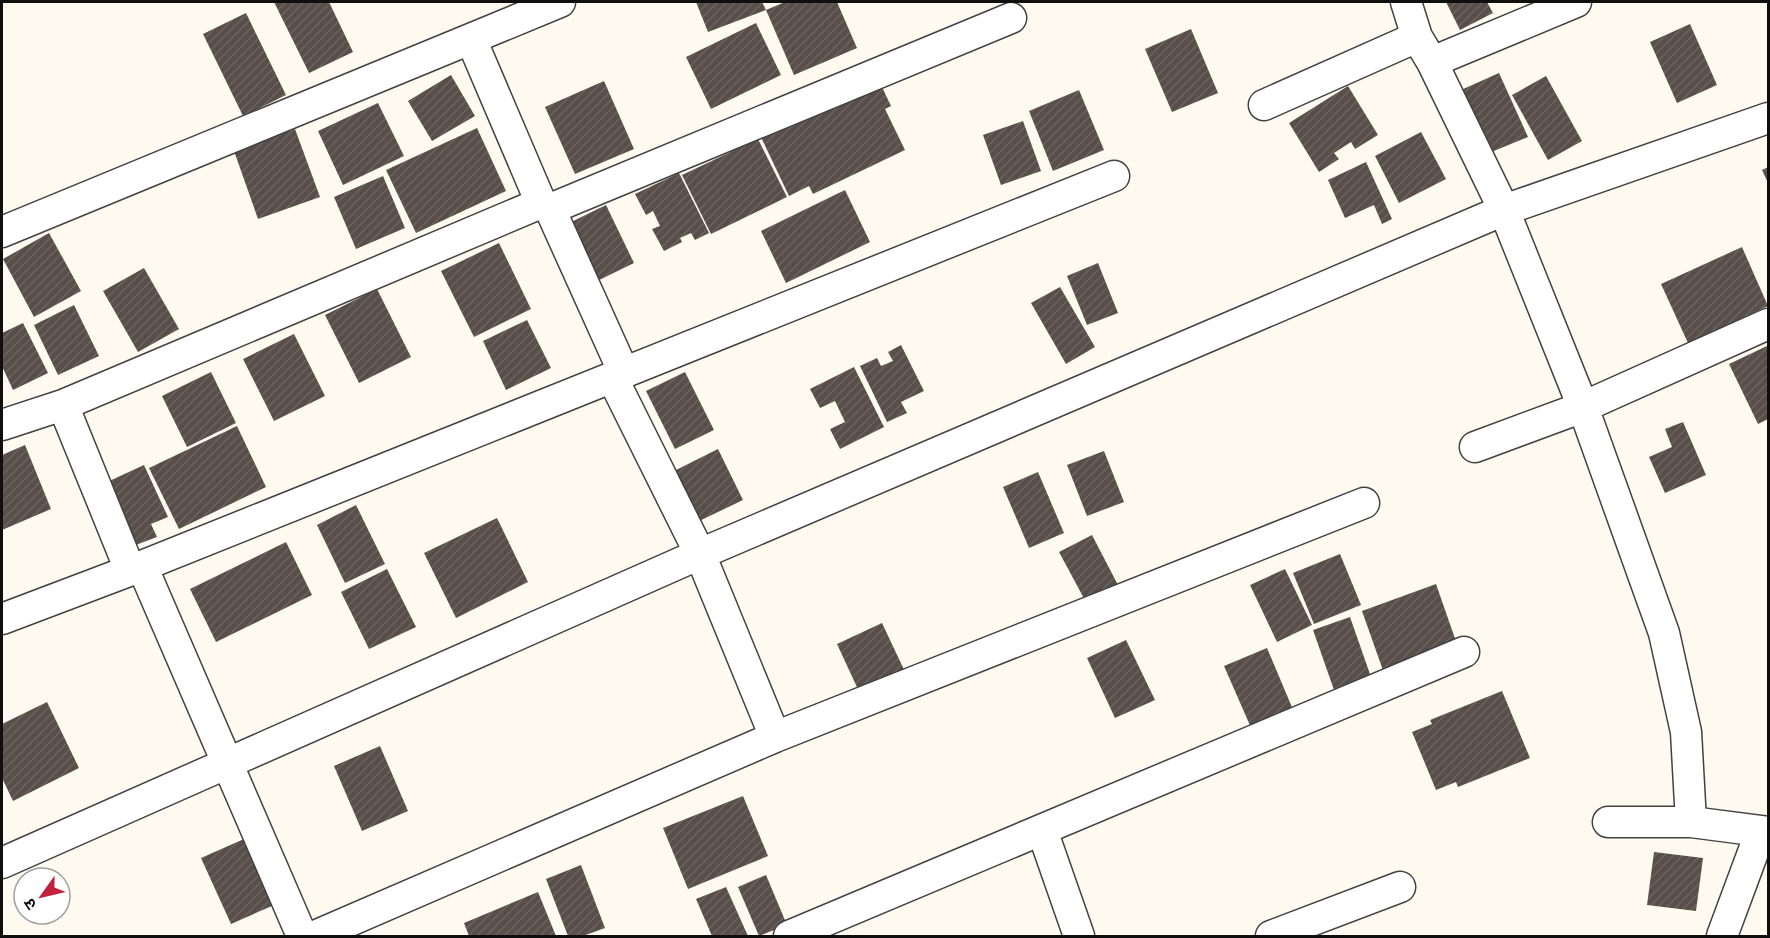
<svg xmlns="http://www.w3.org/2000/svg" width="1770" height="938" font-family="Bitter,'Noto Sans Devanagari',serif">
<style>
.building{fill:url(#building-hatch)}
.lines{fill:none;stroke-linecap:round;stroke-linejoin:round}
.minor-casing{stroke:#424242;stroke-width:33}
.minor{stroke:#fff;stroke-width:30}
</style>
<defs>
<pattern id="building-hatch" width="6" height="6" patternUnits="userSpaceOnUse" patternTransform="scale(1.5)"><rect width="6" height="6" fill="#584e4a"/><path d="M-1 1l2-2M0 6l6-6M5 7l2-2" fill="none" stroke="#6b6360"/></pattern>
</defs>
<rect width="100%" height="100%" fill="#fffaf0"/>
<path class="building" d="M274,2H329L353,52L309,73Z
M696,2H762L766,10L708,32Z
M785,2H837L857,48L794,75L766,10Z
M1446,2H1487L1493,13L1460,30Z
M246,13L286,95L243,116L203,34Z
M756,23L781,75L711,109L686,57Z
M1690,24L1717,85L1677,103L1650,42Z
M1191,29L1218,93L1172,112L1145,49Z
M1499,73L1528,137L1489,153L1461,90Z
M451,75L475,116L432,141L408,101Z
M1546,76L1582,141L1548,160L1512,95Z
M604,81L634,149L575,174L545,107Z
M1348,86L1378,135L1355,149L1351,142L1334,153L1339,159L1319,172L1289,123Z
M882,87L891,106L885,109L905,150L813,194L809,186L789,196L760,135Z
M1079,90L1104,150L1053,171L1029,111Z
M378,103L404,156L343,185L318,131Z
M1023,121L1041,171L1001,185L983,135Z
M477,128L506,191L416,233L386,170Z
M295,129L320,197L258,219L234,151Z
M1421,132L1446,179L1399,203L1375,156Z
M758,139L787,197L711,234L682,175Z
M1366,162L1392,219L1382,224L1374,205L1345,218L1328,180Z
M1768,167V183L1762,170Z
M679,173L709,233L695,240L691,233L680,238L682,242L664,251L652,229L660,226L653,211L646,215L635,194Z
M383,176L405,228L356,249L334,197Z
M845,190L870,242L786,283L761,231Z
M606,205L634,263L591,284L563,226Z
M49,233L81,291L34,317L3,259Z
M499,243L531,309L474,337L441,271Z
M1742,247L1768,306L1688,343L1661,284Z
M1098,263L1118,313L1087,325L1067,276Z
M144,268L179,329L138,352L103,291Z
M1060,287L1095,347L1066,364L1031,303Z
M377,289L411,357L359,383L325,315Z
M74,305L99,356L58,375L34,325Z
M527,320L551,368L506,390L483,341Z
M23,323L48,373L13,390L2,366V333Z
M294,334L325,396L274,421L243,359Z
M901,345L924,391L901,402L907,413L887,422L860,366L877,358L881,366L893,361L888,352Z
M1767,346L1768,350V419L1758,424L1729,364Z
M854,367L884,427L840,449L830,429L845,422L835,401L820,408L810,389Z
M211,372L236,423L187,447L162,396Z
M685,372L714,430L675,449L646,391Z
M1683,422L1706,475L1665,493L1649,457L1672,447L1665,429Z
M237,426L266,487L179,529L149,468Z
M25,445L51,509L2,530V455Z
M718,449L743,500L695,523L670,473Z
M1104,451L1124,502L1087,516L1067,465Z
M144,465L168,517L151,524L157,537L133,546L105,483Z
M1038,472L1064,533L1029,548L1003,487Z
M356,505L385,564L345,583L317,525Z
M497,518L528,582L456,618L424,553Z
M1092,535L1119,587L1087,604L1059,552Z
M286,542L312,595L216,642L190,589Z
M1340,554L1361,605L1314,624L1293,573Z
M387,569L416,627L369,649L341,592Z
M1285,569L1312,625L1277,642L1250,585Z
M1436,584L1459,650L1385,676L1362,611Z
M1350,617L1371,677L1334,690L1313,630Z
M882,623L907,676L862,698L837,644Z
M1126,640L1155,700L1115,718L1087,658Z
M1267,648L1294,712L1252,730L1224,666Z
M1502,691L1530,758L1458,787L1456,782L1436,790L1412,732L1432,724L1430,720Z
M47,702L79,768L13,801L2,778V724Z
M380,746L408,811L362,831L334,766Z
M743,796L768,856L688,889L663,828Z
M244,839L274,905L231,924L201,858Z
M1654,852L1703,858L1696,911L1647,905Z
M581,865L605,928L583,936H568L546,879Z
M766,875L787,925L759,936L738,887Z
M726,887L748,936H712L696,899Z
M538,892L556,936H469L464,923Z"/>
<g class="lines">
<defs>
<path id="minor" d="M1406,2L1417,37L1432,62L1504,210L1583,407L1664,633L1686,732L1691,822
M471,39L541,203L550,209L624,373
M1432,62L1576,2
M1264,105L1417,37
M550,209L1011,18
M2,232L560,2
M612,377L700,554L775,737
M63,405L130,570
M2,425L63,405L541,203
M1475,447L1583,407L1768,324
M142,566L302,936
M2,619L142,566L1114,176
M1608,822H1691L1768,832
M1042,830L1079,936
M2,863L700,554L1504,210L1768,118
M315,936L775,737L1364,503
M789,936L1464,652
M1271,936L1400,887
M1722,936L1761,831"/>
</defs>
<use href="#minor" class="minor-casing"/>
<use href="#minor" class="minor"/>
</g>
<rect width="1770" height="938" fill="none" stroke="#0f0f0f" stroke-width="6"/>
<g transform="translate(42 896) rotate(236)"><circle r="28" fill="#ffffff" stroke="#9f9f9f" stroke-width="1.5"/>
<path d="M0-4.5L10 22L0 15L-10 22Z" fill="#c3223f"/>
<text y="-9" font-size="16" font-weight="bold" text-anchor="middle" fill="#0f0f0f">उ</text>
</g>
</svg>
